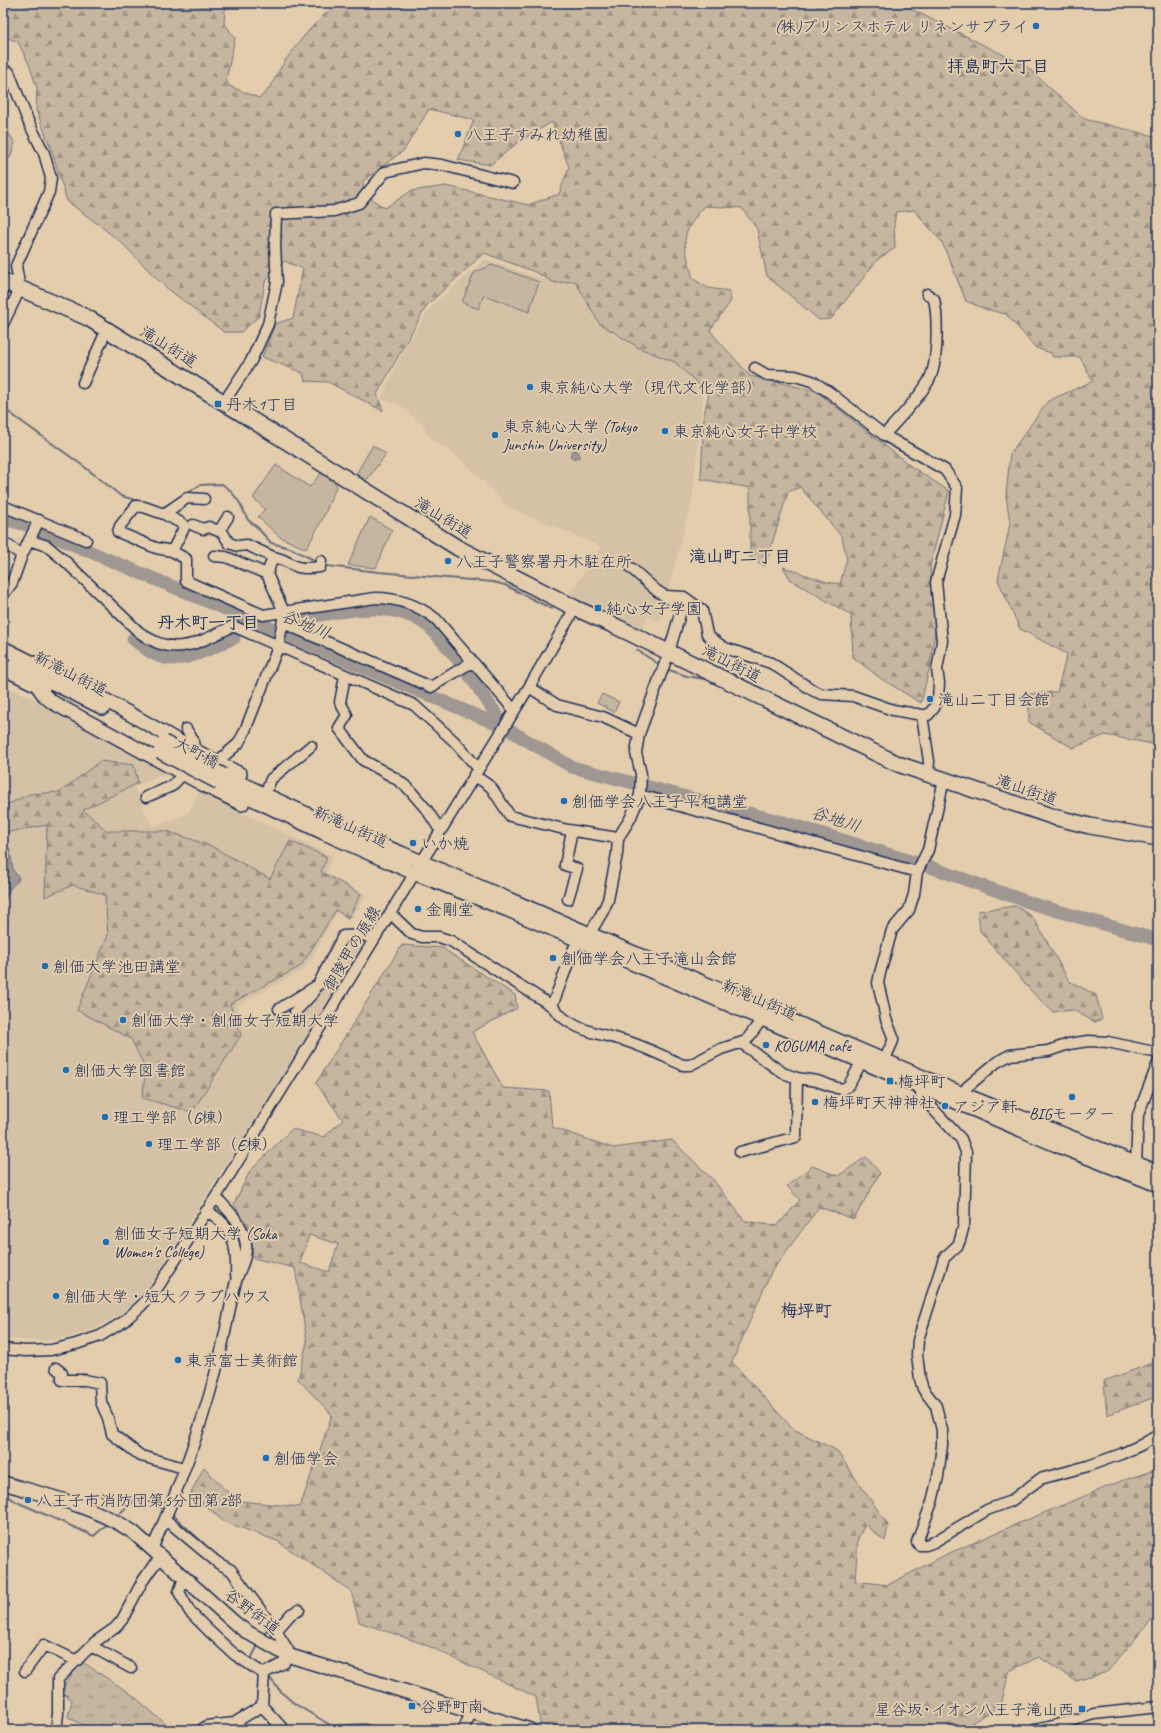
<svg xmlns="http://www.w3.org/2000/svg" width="1161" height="1733" font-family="Caveat,'Klee One',sans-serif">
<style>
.built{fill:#d4c1a6}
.grass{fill:url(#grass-tufts);stroke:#70727f}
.forest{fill:url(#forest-firs);stroke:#70727f;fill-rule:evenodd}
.park{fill:url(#park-crowns);stroke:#70727f}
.garden{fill:#c6b6a0;stroke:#70727f}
.water{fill:url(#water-ripples);stroke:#6a6d7d}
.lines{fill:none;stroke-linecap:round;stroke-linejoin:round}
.stream{stroke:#6a6d7d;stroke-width:2}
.river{stroke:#9f9792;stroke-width:13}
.minor-casing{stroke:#1b2f5e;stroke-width:13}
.major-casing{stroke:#1b2f5e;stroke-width:16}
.highway-casing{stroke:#1b2f5e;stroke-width:18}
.minor{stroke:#e3cdac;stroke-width:10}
.major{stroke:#e3cdac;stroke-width:13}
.highway{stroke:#e3cdac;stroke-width:15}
.major-bridge-casing{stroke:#1b2f5e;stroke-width:16;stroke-linecap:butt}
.major-bridge{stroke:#e3cdac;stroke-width:13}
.poi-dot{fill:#1f6fb2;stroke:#e3cdac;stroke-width:1.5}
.labels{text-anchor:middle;stroke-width:4;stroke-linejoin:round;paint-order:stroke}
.poi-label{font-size:16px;fill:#1b2f5e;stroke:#e3cdac;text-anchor:start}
.street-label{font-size:16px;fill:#1b2f5e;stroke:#e3cdac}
.neighbourhood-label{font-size:17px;font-weight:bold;fill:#1b2f5e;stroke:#e3cdac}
.water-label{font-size:17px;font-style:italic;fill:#2f3f66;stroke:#e3cdac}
</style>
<defs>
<pattern id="grass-tufts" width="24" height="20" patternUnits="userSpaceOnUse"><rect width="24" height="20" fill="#c6b6a0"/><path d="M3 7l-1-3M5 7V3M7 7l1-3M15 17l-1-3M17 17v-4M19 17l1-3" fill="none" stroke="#a09486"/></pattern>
<pattern id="forest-firs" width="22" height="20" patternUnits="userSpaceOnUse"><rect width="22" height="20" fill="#c6b6a0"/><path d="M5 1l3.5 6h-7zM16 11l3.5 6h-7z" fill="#a09486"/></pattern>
<pattern id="park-crowns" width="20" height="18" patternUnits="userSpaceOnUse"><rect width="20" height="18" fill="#c6b6a0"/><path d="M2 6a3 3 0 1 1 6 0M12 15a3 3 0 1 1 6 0" fill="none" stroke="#a09486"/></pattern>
<pattern id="water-ripples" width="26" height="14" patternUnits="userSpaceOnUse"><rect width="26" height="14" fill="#9f9792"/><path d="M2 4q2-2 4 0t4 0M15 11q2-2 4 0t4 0" fill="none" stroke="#817c7a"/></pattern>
</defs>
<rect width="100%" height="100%" fill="#e3cdac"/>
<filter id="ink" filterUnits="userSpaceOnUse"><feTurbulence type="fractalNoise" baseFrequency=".025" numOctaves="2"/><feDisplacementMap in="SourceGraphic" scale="8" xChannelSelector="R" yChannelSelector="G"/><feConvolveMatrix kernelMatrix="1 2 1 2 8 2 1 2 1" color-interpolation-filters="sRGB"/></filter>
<g filter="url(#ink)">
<path class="built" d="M485,259L541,279L579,275L592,292L614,337L664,345L679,353L703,399L692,499L660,622L648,616L640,632L568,596L602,547L508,507L463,461L425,433L426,428L400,405L381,399L402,353L430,308Z
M3,685L45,704L170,771L134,787L152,827L188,813L200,790L240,812L333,856L326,873L366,895L350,921L337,913L305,969L236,1006L247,1029L286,1010L350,946L366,943L150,1285L136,1301L121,1313L98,1327L73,1336L47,1341L3,1339Z"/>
<path class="grass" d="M81,1661L131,1694L173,1730H93L68,1717L72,1700L60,1691Z"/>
<path class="forest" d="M3,3H232L225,10L224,23L235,38L226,80L229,86L259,98C271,91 277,72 285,61C299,41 319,16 340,3H899L1026,66L1084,119L1158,137V745L1105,735L1073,748L1029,722V694L1057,692L1067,654L1020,629L998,580L1010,524L1006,495L1010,454L1048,401L1093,381L1080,357H1053L1051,353L1036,348L1006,314L985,309L966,301L942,242L914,210L896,212L894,224L895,248L878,259L831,319L819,320L767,276L757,229L742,208L705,206C677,237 684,242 693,279L708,288L729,291L731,301L710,330L716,338L750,376L816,391L912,467L949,491L930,566L935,631L930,665L921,703L880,678L853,657L851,615L791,580L783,567L827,582L840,584L847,559L842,537L800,487L788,492L765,566L750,558V488L701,479L704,414L709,394L675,362L639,348L599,323L575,281L555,283L535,272L484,253L427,305L377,394L383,411L328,382L305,381L303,373L262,357L275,324L293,318L303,269L284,261L265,282L259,316L241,332H224L163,285L120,241L67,201L52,151L36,110L37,88L29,64L18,42L3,36ZM429,109L474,120L458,160L490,165L521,140L552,122L569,167L559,194L528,205L446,186L411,191L385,208L373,200L363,188V181L404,150Z
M3,124L15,143L10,158L3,159Z
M100,761L134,765L138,783L83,810L107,831H167L211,846L270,879L290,841L327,857L321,872L361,894L348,918L336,910L301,966L230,1004L241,1035L192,1112L142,1098L146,1069L131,1039L77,1010L108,935L105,895L73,885L45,897L47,825L3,833V805L4,806L30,794L60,792Z
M1015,906L1030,915L1037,924L1069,981L1096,995L1102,1019L1095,1022L1073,1010L1053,1012L1034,994L980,931L978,911Z
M402,945L442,948L515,995L517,1008L472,1032L503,1088L549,1091L552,1127L613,1148L672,1140L714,1181L745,1221L777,1226L800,1200L787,1186L812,1166L838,1176L866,1157L880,1173L854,1219L819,1207L771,1272L732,1362L793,1429L836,1450L888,1525L885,1541L865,1525L858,1538L855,1581L888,1585L945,1555L1017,1524L1121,1481L1158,1469V1612L1107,1672L1076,1681L1039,1657L1009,1671L1001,1705L960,1730H553L540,1723L536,1697L424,1644L359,1622L351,1591L277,1541L223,1521L191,1493L204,1467L224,1489L240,1501L300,1507L332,1415L298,1379L307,1342L295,1268L253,1258L251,1233L234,1204L250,1171L292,1129L324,1137L343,1120L316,1083ZM309,1235L338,1244L329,1272L300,1263Z
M1158,1361V1396L1107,1415L1104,1381Z"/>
<path class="park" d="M602,694L619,702L614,712L597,703Z"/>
<path class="garden" d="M492,265L539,282L529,312L484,295L478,309L462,302L474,273Z
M373,445L386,454L366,481L356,474Z
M276,465L310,487L321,473L337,485L322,520L306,549L280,537L258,517L265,509L253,498Z
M370,517L392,530L376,568L348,565Z"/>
<path class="water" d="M570.5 455a4.5 4.5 0 1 1 9 0a4.5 4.5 0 1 1-9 0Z
M3,841L5,842L10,850L13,870L19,878L18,881L12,886L7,894L3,907L8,921L3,933Z"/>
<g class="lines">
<path class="stream" d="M3,408L86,468L121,496L146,503
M186,494L200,485L222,484L230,490L240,503L248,520L257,527L271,543L290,548L318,562
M160,509L177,499
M327,566L379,572L493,582L505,585L552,609
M637,650L660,665
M666,669L687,676L704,679
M3,1494L19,1503L94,1536L106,1525
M120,1513L134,1501L152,1502L161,1508
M173,1515L217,1556
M264,1636L268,1627
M253,1661L251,1659L257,1647
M269,1677L282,1693L295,1704L332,1726L365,1724L384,1730"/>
<path class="river" d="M3,519L27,525L506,728L572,767L794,825L933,868L1034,904L1158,940
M298,619C341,612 392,597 429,627C440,637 450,651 460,662
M133,639C143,647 153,656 165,658C186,663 215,646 234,638
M468,673L505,727"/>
<defs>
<path id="minor" d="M3,324L20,289L16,266L49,192L51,178L44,153L28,121L9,72
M755,368L767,375L795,376L812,381L829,392L884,435L945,470L957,488L955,515L936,582L942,641L937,670L939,683L938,699L934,708L928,715H922L929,761L928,776
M83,383L107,329
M224,402L251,361L268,324L277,282L275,246L276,214L334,211L359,203L385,172L424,163L442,165L513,183
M884,435C897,421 923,394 930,378C938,361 938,317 934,299L927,294
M204,499L187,498L164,514L144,507L136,506L120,526L118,532L156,548L172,551L186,559V581L263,615L375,598C398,598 418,605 436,619L514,710
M3,506L86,540
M164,514L183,524L184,528L172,551
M193,525L203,529L209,527L223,533L229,543L238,546L247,545L273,557
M219,531L228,517
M29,540L47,546L65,561L139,632C174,659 198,643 233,626L414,705L454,741L478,768
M3,542L22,555
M214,556L226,557L267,574
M3,595L12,583L22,555L39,520
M667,596L684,597L702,610L707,634L712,639L725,648L771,663L814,691L822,694L853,696L893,710L922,715
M283,623L431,687L472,662
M345,676L340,702L347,715L339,728L363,760L395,778L408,788L427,810L440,830
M529,687L557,705L603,717L639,734
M215,767L217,762L238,744L244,733L278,647L282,626L284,612L267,574L273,557C283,558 289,564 298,567C305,569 313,568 320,567L321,561
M474,775L491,787L510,816L568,830L618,838
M268,787L271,779L311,746
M640,795L917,872
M146,797L172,786L180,777L194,750L193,740L186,729
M568,899L577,869L565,865L572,831
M390,913L412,934L422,937H439L451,941L552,1006C571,1032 600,1033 629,1042C647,1048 665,1057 683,1065H690L721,1049L746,1041L762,1019
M552,1006L574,948L589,935L603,911L608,900L617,854L618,838L630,819L640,795L641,774L636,753L639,734L669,652L682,607L657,591L631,568
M279,1009L318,985L343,936L364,935L373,940
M295,1012L314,992
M741,1043L783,1073L797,1078L817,1081L837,1088L844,1089L849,1085L862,1061
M884,1061L893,1041V1037L886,1019L882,1000L878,983L880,973L892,930L909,910L914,894L917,872L928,850L944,780
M921,1087V1096L961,1139L966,1152L964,1225L960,1240L958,1245L944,1258L918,1340L917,1355L920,1379L923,1389L936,1406L942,1430V1445L938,1477L932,1502L917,1542L919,1545H926L934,1542L987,1510L1011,1501L1040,1479L1088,1466L1121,1454L1141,1445L1158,1435
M965,1095L967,1087L997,1062L1010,1055L1048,1051L1069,1044L1088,1041L1108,1042L1158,1053
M740,1152L796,1137L797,1078
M1136,1165L1138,1115L1158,1063
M206,1211C234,1225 237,1246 236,1275
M3,1349L26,1351L51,1350L76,1344L100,1336L123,1322L141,1306L158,1287L219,1192L529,687L575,608
M56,1368L62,1373V1380H85L100,1383L101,1402L108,1418L112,1434L141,1456L184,1468
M165,1519L218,1563L231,1570L276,1631L288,1650L284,1663L268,1671L264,1674
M152,1549C180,1486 205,1418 221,1351C226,1329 230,1307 235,1285C238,1271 247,1260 246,1245C243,1222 230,1213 216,1197
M184,1578L179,1592L190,1612L210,1632L234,1654L264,1674L262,1706L284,1730
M276,1631L291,1614L299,1610
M91,1646L131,1668
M25,1671L44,1645L77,1661
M56,1730L58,1714V1679L95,1642L115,1628L122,1620L142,1582L153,1566L162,1558
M201,1730L207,1726L234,1723L262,1706
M463,1730L471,1713
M1034,1730L1049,1727L1094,1714L1158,1707"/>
<path id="major" d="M3,648L91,692L194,750L240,774
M15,664L103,708
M3,668L43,688
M36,684L44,695L52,702L206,786L242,804
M223,775L328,824L401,853L965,1095L1158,1172
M219,783L324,833L414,873L508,910L1061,1147L1158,1185
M3,1483C48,1496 94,1506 133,1532L236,1624L247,1632L287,1655L530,1730"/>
<path id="highway" d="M3,281L88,318L458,548L575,608L615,626L898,764L1054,817L1090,826L1158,838"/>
</defs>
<use href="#minor" class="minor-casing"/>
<use href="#major" class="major-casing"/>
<use href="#highway" class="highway-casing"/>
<use href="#minor" class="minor"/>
<use href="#major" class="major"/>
<use href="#highway" class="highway"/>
<defs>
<path id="major-bridge" d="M164,742L223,775
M160,752L219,783"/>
</defs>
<use href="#major-bridge" class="major-bridge-casing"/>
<use href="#major-bridge" class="major-bridge"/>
</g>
</g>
<g class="poi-dot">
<circle cx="1036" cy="26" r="4"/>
<circle cx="458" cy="134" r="4"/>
<circle cx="530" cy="387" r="4"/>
<rect x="214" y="400" width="8" height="8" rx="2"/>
<circle cx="665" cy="431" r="4"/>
<circle cx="495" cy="435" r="4"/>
<circle cx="448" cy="561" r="4"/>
<rect x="594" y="604" width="8" height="8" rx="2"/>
<circle cx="930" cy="699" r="4"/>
<circle cx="564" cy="801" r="4"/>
<circle cx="413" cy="843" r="4"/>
<circle cx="418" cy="909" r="4"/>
<circle cx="553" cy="958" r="4"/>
<circle cx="45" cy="966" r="4"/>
<circle cx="123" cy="1020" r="4"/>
<circle cx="766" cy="1045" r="4"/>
<circle cx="66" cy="1070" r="4"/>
<rect x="886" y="1077" width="8" height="8" rx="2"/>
<circle cx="1072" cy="1097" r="4"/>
<circle cx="815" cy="1102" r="4"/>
<circle cx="945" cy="1106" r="4"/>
<circle cx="105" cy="1117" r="4"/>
<circle cx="149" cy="1144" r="4"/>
<circle cx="106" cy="1242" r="4"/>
<circle cx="56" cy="1296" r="4"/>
<circle cx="178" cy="1360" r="4"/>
<circle cx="266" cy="1458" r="4"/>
<circle cx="28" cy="1500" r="4"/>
<rect x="408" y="1702" width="8" height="8" rx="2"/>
<rect x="1078" y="1705" width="8" height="8" rx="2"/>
</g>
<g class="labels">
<g class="poi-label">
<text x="1028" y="32" text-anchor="end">(株)プリンスホテル リネンサプライ</text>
<text x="466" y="140">八王子すみれ幼稚園</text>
<text x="538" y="393">東京純心大学（現代文化学部）</text>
<text x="226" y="410">丹木1丁目</text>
<text x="503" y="432">東京純心大学 (Tokyo<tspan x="503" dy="18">Junshin University)</tspan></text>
<text x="673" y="437">東京純心女子中学校</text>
<text x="456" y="567">八王子警察署丹木駐在所</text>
<text x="606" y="614">純心女子学園</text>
<text x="938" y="705">滝山二丁目会館</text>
<text x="572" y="807">創価学会八王子平和講堂</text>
<text x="421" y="849">いか焼</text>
<text x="426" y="915">金剛堂</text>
<text x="561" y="964">創価学会八王子滝山会館</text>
<text x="53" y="972">創価大学池田講堂</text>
<text x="131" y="1026">創価大学・創価女子短期大学</text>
<text x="774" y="1051">KOGUMA cafe</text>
<text x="74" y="1076">創価大学図書館</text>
<text x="898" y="1087">梅坪町</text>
<text x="823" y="1108">梅坪町天神神社</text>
<text x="953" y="1112">アジア軒</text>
<text x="1072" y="1119" text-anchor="middle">BIGモーター</text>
<text x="113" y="1123">理工学部（G棟）</text>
<text x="157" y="1150">理工学部（E棟）</text>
<text x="114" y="1239">創価女子短期大学 (Soka<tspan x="114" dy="18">Women's College)</tspan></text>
<text x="64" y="1302">創価大学・短大クラブハウス</text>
<text x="186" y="1366">東京富士美術館</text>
<text x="274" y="1464">創価学会</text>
<text x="36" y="1506">八王子市消防団第5分団第2部</text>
<text x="420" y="1712">谷野町南</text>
<text x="1074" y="1715" text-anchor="end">星谷坂･イオン八王子滝山西</text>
</g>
<g class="street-label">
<text transform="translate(169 346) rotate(32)" y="6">滝山街道</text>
<text transform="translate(444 517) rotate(31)" y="6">滝山街道</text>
<text transform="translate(732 663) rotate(27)" y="6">滝山街道</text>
<text transform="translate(71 673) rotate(27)" y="6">新滝山街道</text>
<text transform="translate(197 752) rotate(28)" y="6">大町橋</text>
<text transform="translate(1027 789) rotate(19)" y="6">滝山街道</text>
<text transform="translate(351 826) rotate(24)" y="6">新滝山街道</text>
<text transform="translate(351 948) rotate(-59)" y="6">御陵甲の原線</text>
<text transform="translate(760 999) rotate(23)" y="6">新滝山街道</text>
<text transform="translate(253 1611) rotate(37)" y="6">谷野街道</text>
</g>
<g class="neighbourhood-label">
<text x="998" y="72">拝島町六丁目</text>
<text x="740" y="562">滝山町二丁目</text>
<text x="208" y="628">丹木町一丁目</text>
<text x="806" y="1316">梅坪町</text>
</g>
<g class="water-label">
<text transform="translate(306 624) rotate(23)" y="6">谷地川</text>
<text transform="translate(836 819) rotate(18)" y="6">谷地川</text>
</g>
</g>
<rect width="1161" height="1733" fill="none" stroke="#e3cdac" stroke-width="16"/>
<rect x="8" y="8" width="1145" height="1717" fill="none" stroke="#1b2f5e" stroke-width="1.5" filter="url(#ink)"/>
</svg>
